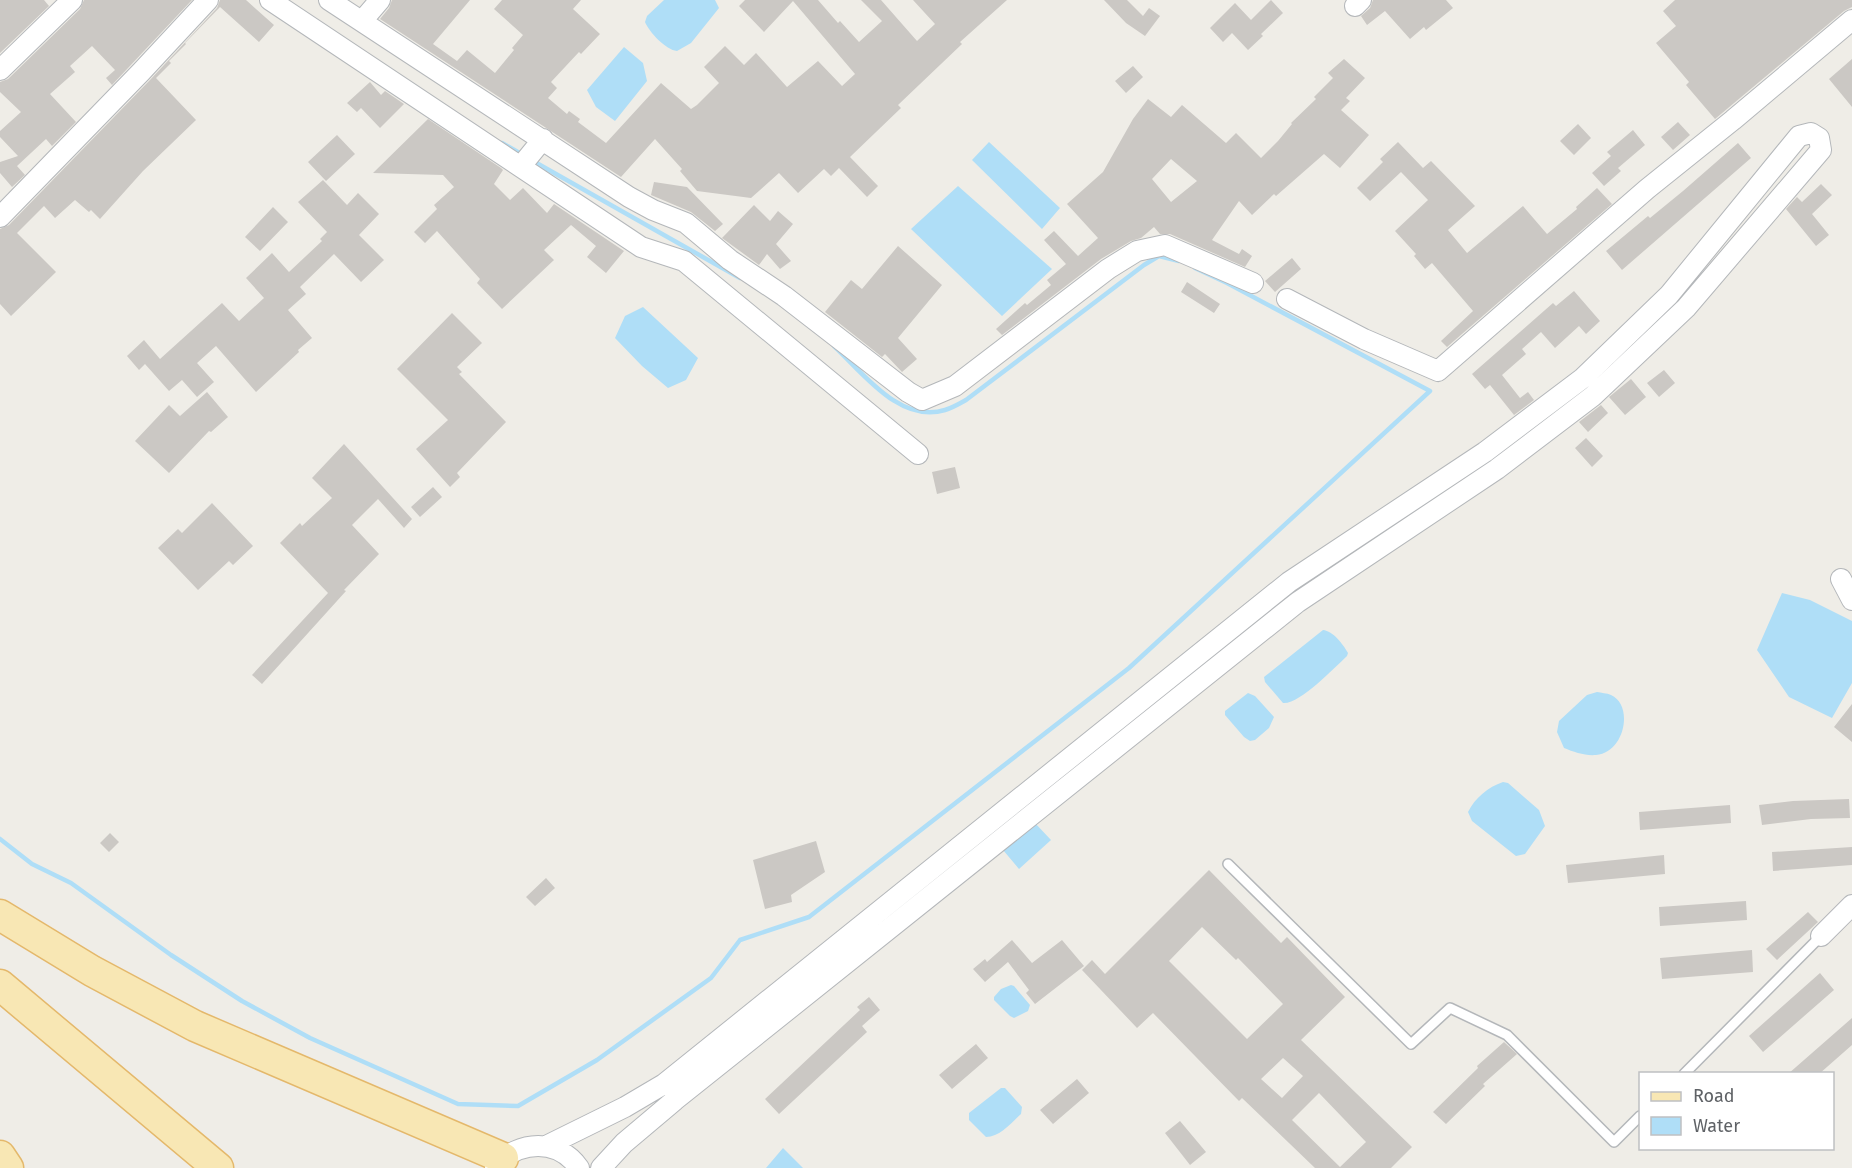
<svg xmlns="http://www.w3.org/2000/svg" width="1852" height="1168" font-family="'Fira Sans',sans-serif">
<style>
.water{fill:#afdef7}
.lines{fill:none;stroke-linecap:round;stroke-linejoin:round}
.stream{stroke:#afdef7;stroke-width:4.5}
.building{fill:#cbc8c4;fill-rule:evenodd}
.lane-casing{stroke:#b4b7ba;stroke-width:12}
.street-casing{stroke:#b4b7ba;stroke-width:22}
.primary-casing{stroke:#e4b86b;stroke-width:33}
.lane{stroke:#fff;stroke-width:9}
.street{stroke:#fff;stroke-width:20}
.primary{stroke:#f8e7b4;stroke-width:30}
</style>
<rect width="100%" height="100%" fill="#efede7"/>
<path class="water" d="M664,0H715L719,8L691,43L677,51C666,50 649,32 645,22L647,16Z
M624,47L643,63L647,81L615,121L596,107L587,90Z
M989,142L1060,208L1042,229L972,160Z
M958,186L1052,269L1002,316L911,229Z
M643,307L698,358L686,380L668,388L642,366L615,338L625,316Z
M1782,593L1810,600L1852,621V683L1832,718L1789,697L1757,650Z
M1323,630C1333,631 1343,644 1348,653L1347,656C1334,668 1299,705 1283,703L1265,682L1264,677Z
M1597,692C1601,693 1607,693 1611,695C1634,705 1625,753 1596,755C1585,756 1574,752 1564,748L1557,732L1559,721L1587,695Z
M1248,693L1255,696L1274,717L1269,728L1255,740L1250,741L1244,737L1225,715V711Z
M1503,782L1508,783L1539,810L1545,826L1525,854L1516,856L1472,821L1468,812C1475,798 1488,787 1503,782Z
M1034,822L1051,840L1019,869L1003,850Z
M1011,985L1014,986L1030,1005L1028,1011L1014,1018L1010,1016L994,1000V997L1001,989Z
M1001,1088H1005L1022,1107L1021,1114C1011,1123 1000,1137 986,1137L969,1120V1113Z
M783,1148L803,1168H766Z"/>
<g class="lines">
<path class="stream" d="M502,143L523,155
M533,161L740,278
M834,346C863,373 900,424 945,410C952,408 959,404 966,400L1144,265L1159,256L1179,261
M0,839L32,864L71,883L171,955L242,1001L310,1038L458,1104L518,1106L597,1060L711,978L740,940L809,917L1129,668L1430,391L1227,283L1195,268"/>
</g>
<path class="building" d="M0,0H44L49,6L0,53Z
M84,0H192L112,85L106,78L115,70L92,46L70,66L75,72L50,94L76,122L52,146L46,139L17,166L25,175L12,187L0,173V162L18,156L0,137V131L21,112L0,92V82L8,79L80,9Z
M220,0H246L274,25L259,42L220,7L185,43L186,44L169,61L171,63L156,78L196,120L143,171L100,219L91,210L89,212L75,200L55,218L44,206L17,233L56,272L11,316L0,304V229L9,225L150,80L217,8Z
M392,0H470L433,44L457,61L467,50L495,73L514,50L512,48L523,35L494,9L502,0H581L573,9L600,34L581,54L579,52L551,82L557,88L548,98L567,114L569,111L580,119L578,122L606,143L661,83L691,109L697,105L719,83L704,67L725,46L744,65L756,53L787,87L818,61L842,86L855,74L793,1L764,32L739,6L745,0H818L838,23L840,21L859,42L882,21L861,0H881L917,41L935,24L913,0H1007L960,42L962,44L898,105L901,108L850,157L878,186L867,197L839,168L831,176L824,169L798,193L779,173L751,198L697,191L680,171L682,169L655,139L621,177L380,19L389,8Z
M1104,0H1127L1143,16L1149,8L1160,16L1145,36L1126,23Z
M1271,0L1283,13L1261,34L1263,36L1248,50L1232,33L1223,42L1210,28L1235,3L1251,20Z
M1373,0H1446L1453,8L1426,30L1424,27L1410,39L1385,11L1367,25L1361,16L1370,8Z
M1675,0H1852V7L1844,11L1715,119L1686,85L1689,82L1656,43L1676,26L1663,11Z
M1344,59L1365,78L1346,98L1350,101L1341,110L1369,135L1340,168L1324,154L1276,196L1274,194L1252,215L1239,201L1212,240L1239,254L1242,249L1252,256L1245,267L1170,234H1160L1154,227L1141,238L1131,241L1101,259L1002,335L996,329L1025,303L1027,305L1051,285L1047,280L1066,264L1044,240L1054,231L1078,256L1098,238L1067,204L1103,172L1133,119L1148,99L1171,117L1182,105L1226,143L1236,133L1261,158L1278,141L1292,124L1291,123L1316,99L1314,97L1333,78L1328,73ZM1171,159L1197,181L1171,202L1152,179Z
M1852,59V107L1829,79Z
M1133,66L1143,77L1126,93L1115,81Z
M370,82L381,95L385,91L404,104L380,128L361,108L357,112L347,103Z
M428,119L501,168L503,170L494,184L510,200L523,188L547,213L554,204L624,251L606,273L587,257L596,246L571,225L544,250L554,260L502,309L477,283L480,279L437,231L425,243L414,232L437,209L434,205L454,187L443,175L373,173Z
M1678,122L1690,135L1673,150L1661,137Z
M1578,124L1591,138L1574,155L1560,141Z
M1633,130L1645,145L1618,168L1621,171L1604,186L1592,173L1611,156L1607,152Z
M337,135L355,154L326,181L308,162Z
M1398,142L1423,168L1431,161L1475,206L1448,230L1467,253L1523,206L1547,234L1577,209L1576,207L1597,188L1612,204L1447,347L1441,341L1473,311L1432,263L1425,269L1414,256L1416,254L1395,231L1428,200L1401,172L1370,201L1357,188L1383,162L1380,159Z
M1738,143L1751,158L1622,270L1606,251L1648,216L1650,218L1683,191Z
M323,180L347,205L358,193L379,214L359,235L384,260L361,282L334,254L300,287L306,294L288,310L312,338L298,350L299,352L256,392L216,346L197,363L214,382L197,397L182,380L169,391L145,364L139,370L127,356L144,340L160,359L222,303L239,321L264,298L246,278L272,253L289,272L322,241L320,239L327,232L298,202Z
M654,182L687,187L723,224L715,231L691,212L651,195Z
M1821,184L1832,195L1812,214L1829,235L1816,246L1786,209L1797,197L1802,202Z
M754,205L770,221L778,211L793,224L776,244L791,261L780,269L767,254L759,265L722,238Z
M273,207L288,222L260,251L245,237Z
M898,246L942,285L898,338L917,359L902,372L885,354L882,357L825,312L851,280L862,289Z
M1292,258L1301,269L1275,292L1265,281Z
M1187,282L1220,304L1214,313L1181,292Z
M1574,291L1600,321L1586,334L1579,326L1555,348L1541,332L1522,349L1526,354L1502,375L1520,398L1528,392L1534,400L1514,415L1490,385L1485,389L1472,374L1553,303L1556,306Z
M452,313L482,343L457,367L462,372L459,374L506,422L457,473L460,477L450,487L416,449L448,420L397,369Z
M1664,370L1675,383L1659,397L1647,383Z
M1631,379L1646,397L1625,415L1609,397Z
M207,392L228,417L211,432L209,431L169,473L135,441L169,405L180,416Z
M1601,405L1608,413L1588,432L1579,422Z
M1586,438L1603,456L1592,467L1575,448Z
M344,444L412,519L404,528L378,499L352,525L379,554L344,590L346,591L262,684L252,675L328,593L280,543L300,523L302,526L332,498L312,478Z
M955,467L960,488L937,494L932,472Z
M433,487L442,497L420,517L411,507Z
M212,503L253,546L233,565L229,561L198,590L158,548L178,529L182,533Z
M1852,704V742L1834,727Z
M1849,799L1850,818L1811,819L1762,825L1759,805L1793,801Z
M1730,805L1731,823L1640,830L1639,812Z
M110,833L119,842L109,852L100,843Z
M816,841L825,872L791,895L792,902L765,909L753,860Z
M1852,847V865L1773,871L1772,852Z
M1664,855L1665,874L1568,883L1566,865Z
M1209,870L1281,943L1287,937L1345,997L1301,1040L1412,1147L1391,1168H1315L1242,1098L1239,1101L1153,1013L1137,1028L1082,970L1092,960L1105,974ZM1202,927L1236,960L1238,958L1283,1004L1247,1039L1169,961ZM1283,1058L1303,1076L1282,1098L1261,1079ZM1319,1093L1366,1142L1340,1167L1292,1120Z
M546,878L555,888L535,906L526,897Z
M1746,901L1747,920L1660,926L1659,907Z
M1808,912L1818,922L1777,960L1766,949Z
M1012,940L1032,963L1062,940L1084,966L1035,1004L1026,993L1029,990L1008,962L985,982L973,969L985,959L987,962Z
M1752,950L1753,972L1662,979L1660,958Z
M1820,973L1834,990L1763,1052L1749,1036Z
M869,997L880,1010L862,1026L867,1032L779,1114L765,1099L860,1010L857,1007Z
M1852,1018V1045L1819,1074H1788Z
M1504,1042L1517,1054L1483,1084L1485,1086L1446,1124L1433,1112L1478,1068L1477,1066Z
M976,1044L988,1058L952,1089L939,1075Z
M1077,1079L1089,1093L1053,1124L1040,1110Z
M1180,1121L1206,1152L1190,1165L1165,1133Z"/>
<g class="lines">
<defs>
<path id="lane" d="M1228,864L1411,1044L1450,1008L1507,1035L1614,1142L1640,1116
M1684,1074L1821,936"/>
<path id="street" d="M270,0L641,247L684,261L918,454
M329,0L629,197L653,210L686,223L730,260L784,296L908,392L922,400L955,386L1108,269L1137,251L1165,245L1253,283
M1355,6L1361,0
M362,21L380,0
M0,70L72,0
M521,166L543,139
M0,217L141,72L208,0
M1287,299L1364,339L1438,371L1647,189L1733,120L1852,20
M1841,579L1852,600
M1821,936L1852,905
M546,1146L625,1107L664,1084L1289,582L1485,452L1583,378L1669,295L1799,136L1811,133L1819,138L1821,150L1686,308L1593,396L1497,469L1298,602L675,1100L624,1143L601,1168
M495,1166C519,1140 558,1138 579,1168"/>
<path id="primary" d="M0,915L92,971L195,1026L503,1158
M0,985L218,1168
M0,1156L8,1168"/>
</defs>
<use href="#lane" class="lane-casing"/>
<use href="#street" class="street-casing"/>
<use href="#primary" class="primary-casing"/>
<use href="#lane" class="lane"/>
<use href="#street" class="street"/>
<use href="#primary" class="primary"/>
</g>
<rect x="1639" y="1072" width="195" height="78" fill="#ffffff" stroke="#bfc0c2" stroke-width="1.5"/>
<rect x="1651" y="1092" width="30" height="9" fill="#f8e7b4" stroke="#bfc0c2" stroke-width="1.5"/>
<text x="1693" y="1102" font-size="18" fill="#5f6266">Road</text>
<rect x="1651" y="1117" width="30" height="18" fill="#afdef7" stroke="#bfc0c2" stroke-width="1.5"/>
<text x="1693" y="1132" font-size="18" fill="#5f6266">Water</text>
</svg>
